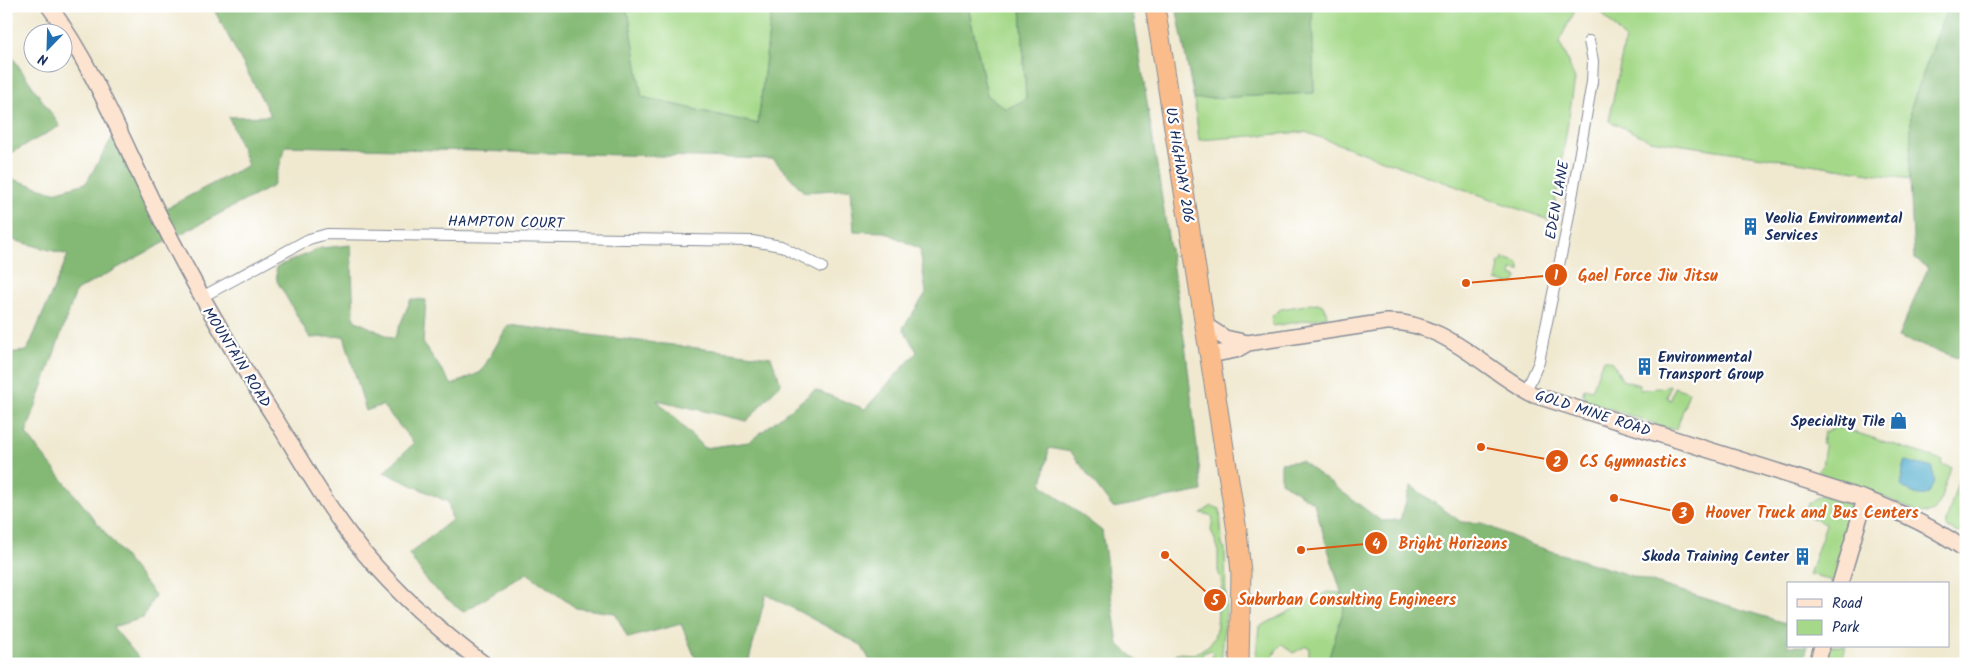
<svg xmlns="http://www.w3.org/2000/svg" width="1972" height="670" font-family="Kalam,sans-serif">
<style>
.green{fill:#a5d989;stroke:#608474}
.forest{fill:#84b975;stroke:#50746a}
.water{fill:#4eaacc;stroke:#346c95}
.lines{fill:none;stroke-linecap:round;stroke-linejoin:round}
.street-casing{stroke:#868c97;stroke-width:12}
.secondary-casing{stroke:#868c97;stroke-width:18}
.highway-casing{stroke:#868c97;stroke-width:21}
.street{stroke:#fff;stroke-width:10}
.secondary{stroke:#fde4d0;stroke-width:15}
.highway{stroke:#f9bc8a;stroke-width:19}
.labels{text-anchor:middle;stroke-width:4.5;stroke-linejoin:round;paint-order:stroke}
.street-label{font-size:15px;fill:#1b2f5e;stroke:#fff}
.poi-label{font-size:15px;font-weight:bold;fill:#1b2f5e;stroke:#fff;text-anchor:start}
.leader{fill:none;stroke:#de5710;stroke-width:2}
.callout-dot{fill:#de5710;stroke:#fff;stroke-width:2}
.mark-label{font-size:15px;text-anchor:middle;font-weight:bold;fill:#fff}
.callout-label{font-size:16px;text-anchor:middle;font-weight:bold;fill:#de5710;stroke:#fff;stroke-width:4.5;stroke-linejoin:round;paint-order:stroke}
</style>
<rect width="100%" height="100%" fill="#fff"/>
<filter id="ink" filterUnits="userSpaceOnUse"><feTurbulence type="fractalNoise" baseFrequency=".02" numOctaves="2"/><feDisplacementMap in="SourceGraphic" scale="10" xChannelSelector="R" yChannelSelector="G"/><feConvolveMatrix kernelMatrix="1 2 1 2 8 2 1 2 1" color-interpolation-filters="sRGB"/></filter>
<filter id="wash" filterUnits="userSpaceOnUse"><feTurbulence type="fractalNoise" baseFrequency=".0096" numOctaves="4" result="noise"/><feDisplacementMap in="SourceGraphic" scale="20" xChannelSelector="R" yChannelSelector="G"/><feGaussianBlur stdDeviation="1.12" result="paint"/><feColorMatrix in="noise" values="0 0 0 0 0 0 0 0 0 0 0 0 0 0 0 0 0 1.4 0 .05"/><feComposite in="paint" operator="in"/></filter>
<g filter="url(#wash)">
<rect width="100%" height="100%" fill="#f0e9d0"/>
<path class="green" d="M624,6H772L758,124L641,97L629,16Z
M968,6H1021L1026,100L1006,109L987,95Z
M1312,6H1948L1911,107L1910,179L1650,140L1609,121L1625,39L1599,10L1576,9L1559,41L1575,79L1552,221L1305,132L1199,140L1194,99L1314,93Z
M1503,258L1517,262L1520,267V271L1512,270L1511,275L1518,277L1514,283L1509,284L1496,280L1499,267L1498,266L1499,262H1502Z
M1317,303C1326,305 1326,310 1327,317L1273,326L1271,320L1273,315L1281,309Z
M1603,359L1613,362L1622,380L1639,385L1640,390C1649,388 1659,389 1670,386L1667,398L1671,400L1674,387L1689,392L1677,428L1670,429L1587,401L1583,394L1584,388L1592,390Z
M1835,426L1942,460L1941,464L1951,467L1939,504L1934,511L1927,513L1918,512L1882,496L1827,479L1818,470L1822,467L1825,446L1822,443L1824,432L1832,429Z
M1966,454V530L1958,533L1948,528L1946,522Z
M1821,495L1849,504L1854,513L1834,584H1831L1832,581L1812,574L1811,576L1809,575L1826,524L1809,517L1806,513L1808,503H1810L1813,500Z
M1212,506L1220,509L1222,546L1225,548L1226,613L1221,664H1211L1213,652L1211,650L1203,653L1199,664H1181L1176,653L1195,654L1209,645L1214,638L1217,626L1219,594L1222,587L1221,579L1218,571V548L1211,530L1213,518L1210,515L1201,513Z
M1327,592L1341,593L1345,605L1327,664H1309V648L1306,646L1293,653L1282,644L1277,649L1270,664H1255L1259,627Z
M1829,646H1846L1841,664H1824Z"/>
<path class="forest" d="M212,6H624L629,16L642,97L758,124L772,6H968L987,95L1006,109L1026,99L1021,6H1132L1186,352L1202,491L1113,508L1071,452L1049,448L1042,485L1102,531L1118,644L1142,664H872L861,645L766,594L748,664H698L681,624L628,638L615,613L576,608L527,573L463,612L428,583L409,554L452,520L448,502L384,472L414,443L382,405L366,411L344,336L310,338L277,281L276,267L321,248L351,245L354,320L394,339L411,299L426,300L423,343L452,385L481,372L508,325L771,357L781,383L747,421L657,400L704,448L749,442L815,390L865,409L917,352L903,328L926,293L920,249L885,232L854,231L851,189L804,192L773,159L286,146L273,186L163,243L76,291L26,434L155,595L143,618L113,627L144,664H6V353L27,351L68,255L6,238V48L60,126L9,154V178L54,192L86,183L118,128L159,212L248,165L229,117L271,116Z
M1176,6H1312L1314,93L1194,99Z
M1948,6H1966V361L1898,337L1928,268L1914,258L1910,179L1911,107Z
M1301,461L1381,521L1400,520L1411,486L1461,522L1481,523L1532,545L1788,624V646H1808L1803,664H1327L1345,605L1314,503L1281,482V463Z"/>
<path class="water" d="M1906,461L1933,468L1934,481L1929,494C1920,498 1908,492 1901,486L1904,462Z"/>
</g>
<g filter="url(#ink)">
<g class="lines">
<defs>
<path id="street" d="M200,298L309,239L327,234L752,241L781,246L822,267
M1526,391L1539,362L1544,336L1566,232L1592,82L1593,61L1589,41"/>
<path id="secondary" d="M49,6C95,69 123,142 157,211C193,285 234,354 278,423C305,467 331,513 364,553C398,594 441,632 484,664
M1205,325L1225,338L1248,343L1386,322C1444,320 1486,371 1534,395L1865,499C1901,512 1935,528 1966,550
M1210,355L1236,350L1248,343
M1840,584L1865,499
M1817,664L1822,646"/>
<path id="highway" d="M1155,6L1237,531L1241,573L1239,664"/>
</defs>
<use href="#street" class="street-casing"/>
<use href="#secondary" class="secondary-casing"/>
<use href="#highway" class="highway-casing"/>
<use href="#street" class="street"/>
<use href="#secondary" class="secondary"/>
<use href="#highway" class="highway"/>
</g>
</g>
<defs>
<symbol id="building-bare" viewBox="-9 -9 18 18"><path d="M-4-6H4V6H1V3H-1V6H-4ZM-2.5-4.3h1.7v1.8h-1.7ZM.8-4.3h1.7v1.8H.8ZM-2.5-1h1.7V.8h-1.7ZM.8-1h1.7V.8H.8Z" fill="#1f6fb2" stroke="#fff" stroke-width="2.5" paint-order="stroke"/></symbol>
<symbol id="shop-bare" viewBox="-9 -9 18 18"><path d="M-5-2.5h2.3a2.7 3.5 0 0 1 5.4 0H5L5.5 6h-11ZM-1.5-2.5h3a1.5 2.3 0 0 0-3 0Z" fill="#1f6fb2" stroke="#fff" stroke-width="2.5" paint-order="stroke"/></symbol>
</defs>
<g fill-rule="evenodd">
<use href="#building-bare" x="1738" y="214" width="25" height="25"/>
<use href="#building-bare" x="1632" y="354" width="25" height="25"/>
<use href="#shop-bare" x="1886" y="408" width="25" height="25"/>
<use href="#building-bare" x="1790" y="544" width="25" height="25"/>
</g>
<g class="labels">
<g class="street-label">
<text transform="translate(1180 165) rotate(81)" y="5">US HIGHWAY 206</text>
<text transform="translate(1557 200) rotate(-80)" y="5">EDEN LANE</text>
<text transform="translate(506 222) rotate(1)" y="5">HAMPTON COURT</text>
<text transform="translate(237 357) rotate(58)" y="5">MOUNTAIN ROAD</text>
<text transform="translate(1593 413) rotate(18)" y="5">GOLD MINE ROAD</text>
</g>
<g class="poi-label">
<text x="1765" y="223">Veolia Environmental<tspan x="1765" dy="17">Services</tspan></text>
<text x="1658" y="362">Environmental<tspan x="1658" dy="17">Transport Group</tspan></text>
<text x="1885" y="426" text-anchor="end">Speciality Tile</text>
<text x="1789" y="561" text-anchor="end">Skoda Training Center</text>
</g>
</g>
<path class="leader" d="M1466 283L1556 275M1481 447L1557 461M1614 498L1683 513M1301 550L1376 543M1165 555L1215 600"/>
<g class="callout-dot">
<circle cx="1466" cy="283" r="5"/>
<circle cx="1481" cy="447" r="5"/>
<circle cx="1614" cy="498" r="5"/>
<circle cx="1301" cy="550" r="5"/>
<circle cx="1165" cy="555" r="5"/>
<circle cx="1556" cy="275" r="12"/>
<circle cx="1557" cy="461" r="12"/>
<circle cx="1683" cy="513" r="12"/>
<circle cx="1376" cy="543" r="12"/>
<circle cx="1215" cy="600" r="12"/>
</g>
<g class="mark-label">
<text x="1556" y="280">1</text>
<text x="1557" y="467">2</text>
<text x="1683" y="518">3</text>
<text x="1376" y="549">4</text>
<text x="1215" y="605">5</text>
</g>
<g class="callout-label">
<text x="1648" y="281">Gael Force Jiu Jitsu</text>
<text x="1633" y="467">CS Gymnastics</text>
<text x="1812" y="518">Hoover Truck and Bus Centers</text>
<text x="1453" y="549">Bright Horizons</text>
<text x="1347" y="605">Suburban Consulting Engineers</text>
</g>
<rect width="1972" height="670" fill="none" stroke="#fff" stroke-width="25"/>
<rect x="1787" y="582" width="162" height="65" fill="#ffffff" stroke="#a4acbf"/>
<rect x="1797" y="599" width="25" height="8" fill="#fde4d0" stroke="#a4acbf"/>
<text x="1832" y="608" font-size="15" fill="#1b2f5e">Road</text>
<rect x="1797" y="620" width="25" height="15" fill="#a5d989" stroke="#a4acbf"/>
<text x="1832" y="632" font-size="15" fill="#1b2f5e">Park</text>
<g transform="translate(48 48) rotate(203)"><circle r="24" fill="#ffffff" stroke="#a4acbf"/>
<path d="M0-4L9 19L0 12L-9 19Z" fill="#1f6fb2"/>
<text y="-8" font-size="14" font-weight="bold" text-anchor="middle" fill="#1b2f5e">N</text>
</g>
</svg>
